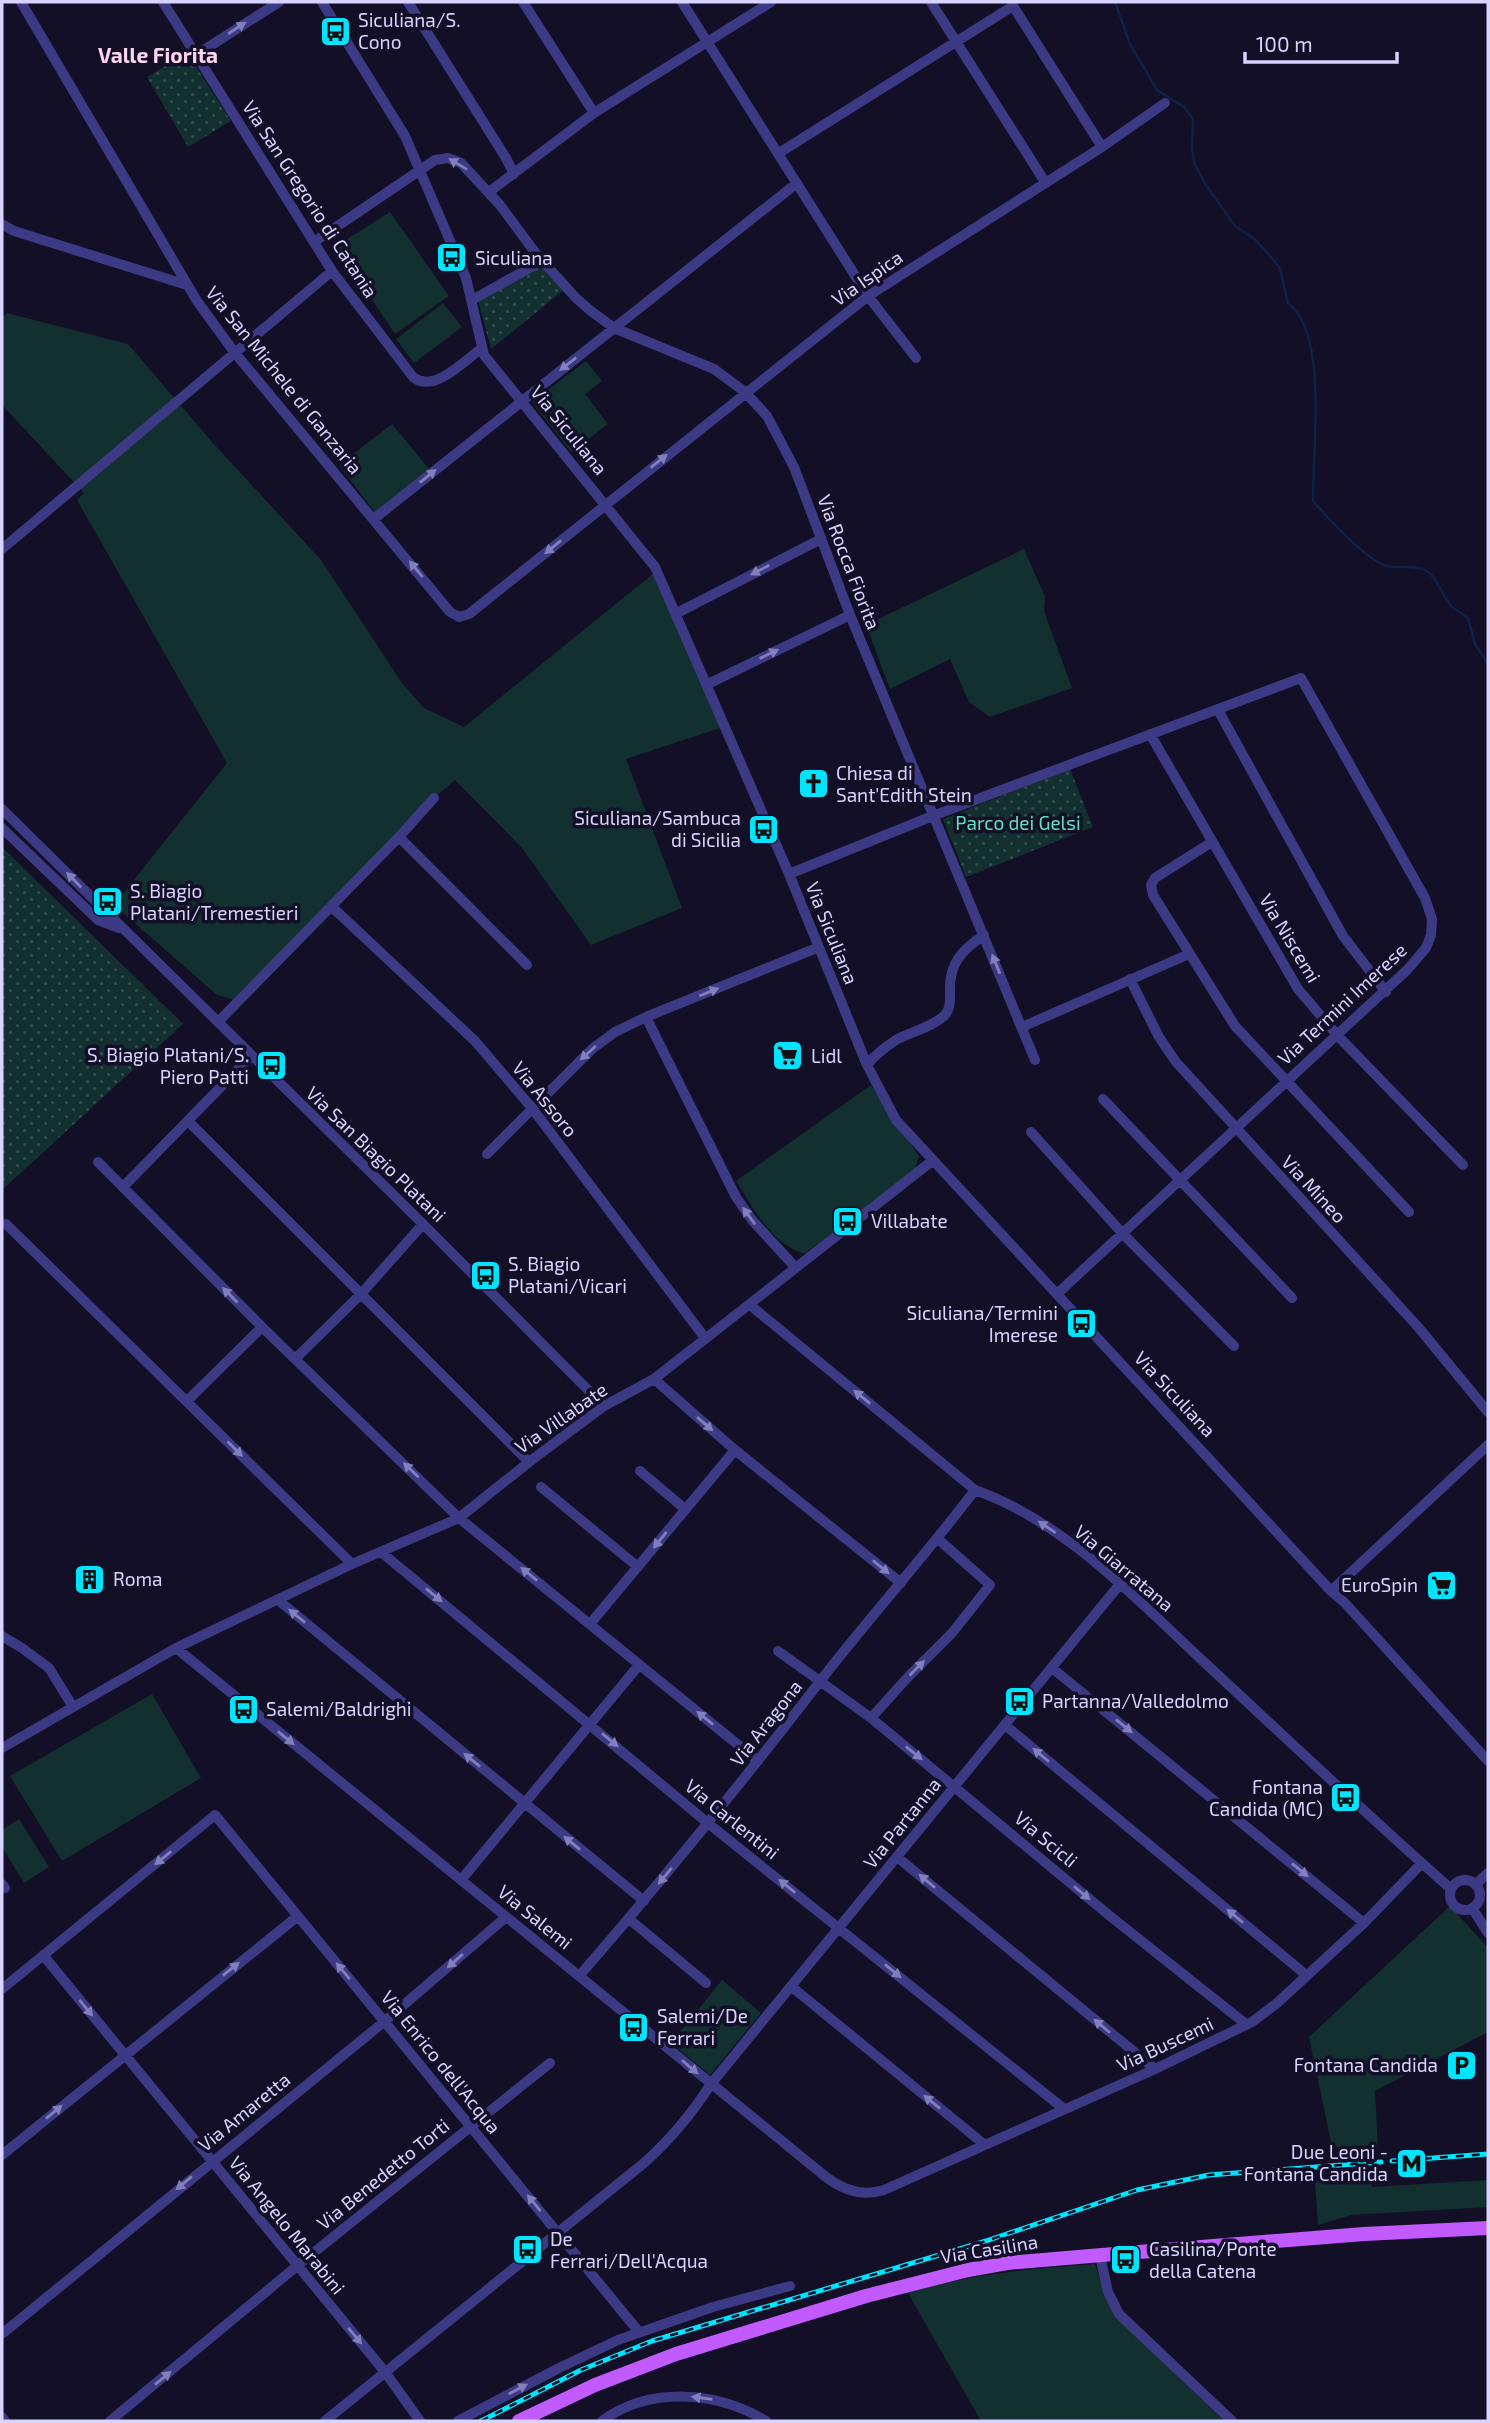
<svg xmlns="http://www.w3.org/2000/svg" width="1490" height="2423" font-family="'Exo 2',sans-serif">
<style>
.grass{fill:#12302f}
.park{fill:url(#park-dots)}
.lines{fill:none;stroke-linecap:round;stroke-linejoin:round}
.stream{stroke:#0c2248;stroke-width:2.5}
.minor{stroke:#3d3a85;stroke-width:10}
.major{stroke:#c25bff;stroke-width:14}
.rail-casing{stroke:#00e5ff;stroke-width:5}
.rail{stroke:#130f26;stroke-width:2.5;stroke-dasharray:8;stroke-linecap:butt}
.oneway{fill:#837fbc}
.labels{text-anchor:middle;stroke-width:7;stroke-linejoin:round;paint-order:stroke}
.poi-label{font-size:19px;fill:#d9d4ff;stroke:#130f26;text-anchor:start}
.street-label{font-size:19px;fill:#d9d4ff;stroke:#130f26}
.park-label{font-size:19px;fill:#5fe0c0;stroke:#130f26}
.neighbourhood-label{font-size:21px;font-weight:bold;fill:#ffd6f0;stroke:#130f26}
</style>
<defs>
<pattern id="park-dots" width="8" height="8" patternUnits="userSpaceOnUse" patternTransform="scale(1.75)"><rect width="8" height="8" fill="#12302f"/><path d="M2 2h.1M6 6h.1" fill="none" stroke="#344d4e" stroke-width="1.8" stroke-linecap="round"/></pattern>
</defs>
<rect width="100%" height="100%" fill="#130f26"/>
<path class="grass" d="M390,212L449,296L395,334L336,246Z
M443,303L462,327L414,363L396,339Z
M7,313L128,344L212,442L321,560L402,683L424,708L464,727L654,573L726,726L626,759L682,908L591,945L522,848L455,780L434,798L238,1001L217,995L114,905L227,763L77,500L84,493L2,405V318Z
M586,361L602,381L585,394L608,424L571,452L532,402Z
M392,424L430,470L376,514L339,465Z
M1024,549L1045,597L1044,611L1072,688L990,717L969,702L950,659L890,689L866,625Z
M871,1085L919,1156L914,1172L804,1254C769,1241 756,1212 736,1181Z
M152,1694L201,1778L62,1861L10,1776Z
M19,1819L49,1867L24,1883L2,1847V1830Z
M1450,1906L1488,1948V2032L1375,2091L1378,2148L1332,2147L1309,2037Z
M722,1980L761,2013L710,2075L671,2043Z
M1370,2176L1372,2187L1488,2180V2207L1351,2215L1318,2225L1315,2181Z
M1095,2264L1108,2303L1128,2328L1224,2421H981L908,2293C969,2274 1031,2269 1095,2264Z"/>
<path class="park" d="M187,53L231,121L188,147L147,77Z
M542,263L565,289L491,349L478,300Z
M1070,769L1093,827L966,877L943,819Z
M2,847L183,1024L2,1190Z"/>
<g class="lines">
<path class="stream" d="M1115,2L1130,44L1157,90L1184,107L1193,119L1192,147L1194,163L1206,185L1235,226L1256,240L1280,268L1288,303C1329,332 1312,454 1313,501C1328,518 1366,560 1387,566C1399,569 1414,564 1425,570C1438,577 1441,595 1451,606C1456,611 1463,613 1468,618L1475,644L1488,664"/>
<path class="minor" d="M21,2L197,301L235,353L450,612L459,617L469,614L868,296L1102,147L1165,103
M163,2L332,271L413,377C434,394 464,361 482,348
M322,2L405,136L466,278L484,355L655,567L789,874L867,1065L896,1120L1331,1591L1345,1603L1488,1761
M408,2L506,158L514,174
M523,2L594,113
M682,2L868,296L916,358
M931,2L1045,182
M196,55L279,2
M779,153L1013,6L1102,147
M489,192L594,113L771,2
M2,224L14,231L187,285
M314,242L435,160L448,158L461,163L500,205L537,255L576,298L591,311L614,328L714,369L745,392L767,416L794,467L850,615L1035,1060
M472,300L542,261
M375,518L797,183
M2,549L332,271
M677,613L821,539
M708,684L850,615
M1218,710L1343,936L1386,992
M1150,734L1298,989L1338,1036L1463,1165
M2,809L423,1224L604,1406
M2,828L98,920L119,928
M399,837L527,965
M1212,842L1155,878L1151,885L1153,895L1235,1026L1409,1212
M789,874L935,815L1301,678L1425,898L1432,919L1431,935L1426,948L1407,970L1058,1293
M331,906L475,1041L532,1108L705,1338
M1130,979L1159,1037L1176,1062L1419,1328L1488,1412
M646,1017L736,1197L752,1220L795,1267
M218,1022L399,837L434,798
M1022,1027L1189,954
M867,1065C875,1055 885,1047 896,1040C908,1033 941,1024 947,1012C951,1006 950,998 950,991C949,963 962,950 984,935
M1103,1099L1292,1298
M188,1121L529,1462
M1031,1132L1123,1234L1234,1346
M487,1154L592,1049L615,1032L646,1017L819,947
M98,1162L262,1327L459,1518L758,1761
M123,1187L251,1056
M6,1224L352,1564
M750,1305L975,1490C1065,1522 1135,1598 1204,1662C1286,1738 1367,1815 1451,1889
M296,1358L360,1295L423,1224
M654,1379L735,1450L901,1583
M187,1401L262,1327
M640,1471L685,1509
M541,1487L638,1567
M381,1552L709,1824L1064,2109
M1331,1591L1488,1445
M278,1600L644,1901
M590,1624L735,1450
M2,1636L22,1648L49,1668L73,1707
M176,1648L826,2177C843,2190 862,2197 884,2190L1153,2070L1252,2022L1276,2004L1364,1923L1422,1863
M778,1651L871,1718L1110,1916L1247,2025
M1052,1668L1364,1923
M871,1718L908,1677L952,1633L990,1585L938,1539
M1005,1725L1306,1975
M2,1748L176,1648L352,1564L459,1518L529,1462L604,1406L654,1379L932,1161
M897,1857L1155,2069
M461,1880L639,1665
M1450 1895a15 15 0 1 1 30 0a15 15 0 1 1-30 0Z
M2,1884L5,1888
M1476,1884L1488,1873
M1472,1908L1488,1933
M629,1919L706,1983
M43,1955L385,2372L420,2421
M580,1975C666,1876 748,1775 828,1671C876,1610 928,1552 975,1490
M792,1987L985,2145
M2,1989L215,1815L639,2332
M2,2155L298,1916
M1100,2256L1108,2292L1119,2314L1232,2421
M2,2334L385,2021L506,1917
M2,2417L5,2421
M110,2421L297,2266L550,2063
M325,2421L644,2163C671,2139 691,2115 711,2084L1120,1584
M458,2421L559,2368L618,2340L713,2307L790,2286
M602,2421C650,2386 717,2391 766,2421"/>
<path class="major" d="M519,2421L595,2385L676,2354L866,2296L968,2270L1007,2263L1114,2254L1364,2234L1488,2228"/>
<defs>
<path id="rail" d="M1392,2161L1488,2154
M481,2421L581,2370L652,2341L986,2241L1137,2190L1209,2175L1381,2162"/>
</defs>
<use href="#rail" class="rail-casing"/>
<use href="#rail" class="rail"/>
</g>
<defs><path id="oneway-solid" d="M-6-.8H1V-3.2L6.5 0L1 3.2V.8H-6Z" transform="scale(1.75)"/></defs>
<g class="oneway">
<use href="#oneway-solid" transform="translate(237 28) rotate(-33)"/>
<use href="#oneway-solid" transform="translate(458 164) rotate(-149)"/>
<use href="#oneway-solid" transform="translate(568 364) rotate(142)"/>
<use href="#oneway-solid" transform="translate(659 461) rotate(-39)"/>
<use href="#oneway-solid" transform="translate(428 476) rotate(-39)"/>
<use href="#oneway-solid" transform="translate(553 547) rotate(141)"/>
<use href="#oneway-solid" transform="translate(416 569) rotate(-129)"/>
<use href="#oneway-solid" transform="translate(760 570) rotate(153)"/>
<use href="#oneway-solid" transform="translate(769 654) rotate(-26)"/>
<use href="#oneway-solid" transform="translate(74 880) rotate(-134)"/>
<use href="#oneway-solid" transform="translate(996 964) rotate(-112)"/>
<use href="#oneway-solid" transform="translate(709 992) rotate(-22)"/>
<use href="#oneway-solid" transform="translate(588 1053) rotate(138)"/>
<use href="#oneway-solid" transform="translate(749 1216) rotate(-126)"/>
<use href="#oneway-solid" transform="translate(230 1295) rotate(-135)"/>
<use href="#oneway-solid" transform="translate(862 1397) rotate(-141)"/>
<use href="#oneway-solid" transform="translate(705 1424) rotate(41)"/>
<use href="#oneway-solid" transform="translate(235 1449) rotate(45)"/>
<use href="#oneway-solid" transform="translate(411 1470) rotate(-136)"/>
<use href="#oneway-solid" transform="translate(1047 1527) rotate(-146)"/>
<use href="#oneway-solid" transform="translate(660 1540) rotate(129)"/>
<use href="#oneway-solid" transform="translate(881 1567) rotate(39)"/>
<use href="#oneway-solid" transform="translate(529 1574) rotate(-141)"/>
<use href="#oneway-solid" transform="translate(434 1595) rotate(39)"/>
<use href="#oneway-solid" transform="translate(297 1616) rotate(-141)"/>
<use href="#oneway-solid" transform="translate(917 1668) rotate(-45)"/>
<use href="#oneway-solid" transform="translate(705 1718) rotate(-141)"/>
<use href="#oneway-solid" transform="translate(1124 1726) rotate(39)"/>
<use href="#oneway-solid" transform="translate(286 1738) rotate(39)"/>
<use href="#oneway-solid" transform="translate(610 1740) rotate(40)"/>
<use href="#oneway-solid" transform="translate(914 1753) rotate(39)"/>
<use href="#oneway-solid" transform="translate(1041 1755) rotate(-140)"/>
<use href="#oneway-solid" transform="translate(472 1760) rotate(-141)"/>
<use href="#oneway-solid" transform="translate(572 1843) rotate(-141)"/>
<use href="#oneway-solid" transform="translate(163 1858) rotate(141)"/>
<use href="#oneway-solid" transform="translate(1300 1870) rotate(39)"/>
<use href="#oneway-solid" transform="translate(665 1876) rotate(130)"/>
<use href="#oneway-solid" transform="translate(927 1881) rotate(-140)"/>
<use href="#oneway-solid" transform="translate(787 1886) rotate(-141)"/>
<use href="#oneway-solid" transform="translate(1082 1893) rotate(40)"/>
<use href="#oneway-solid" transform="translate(1235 1916) rotate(-140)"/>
<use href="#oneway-solid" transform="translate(455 1961) rotate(139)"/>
<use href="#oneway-solid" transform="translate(231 1969) rotate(-39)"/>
<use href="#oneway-solid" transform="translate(343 1971) rotate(-130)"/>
<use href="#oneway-solid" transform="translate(893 1971) rotate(39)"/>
<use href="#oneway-solid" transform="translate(86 2008) rotate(51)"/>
<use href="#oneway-solid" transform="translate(1102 2026) rotate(-140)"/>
<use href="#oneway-solid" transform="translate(690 2067) rotate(40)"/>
<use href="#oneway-solid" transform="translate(932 2102) rotate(-141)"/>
<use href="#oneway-solid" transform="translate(54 2112) rotate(-39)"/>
<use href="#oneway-solid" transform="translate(184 2183) rotate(140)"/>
<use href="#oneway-solid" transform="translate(534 2203) rotate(-129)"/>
<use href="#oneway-solid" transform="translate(355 2336) rotate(50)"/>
<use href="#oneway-solid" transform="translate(163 2378) rotate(-40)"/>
<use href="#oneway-solid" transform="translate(518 2389) rotate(-28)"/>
<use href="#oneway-solid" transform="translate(702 2398) rotate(-172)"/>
</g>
<defs>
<symbol id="bus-square" viewBox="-11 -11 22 22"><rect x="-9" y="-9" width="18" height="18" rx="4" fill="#00e5ff" stroke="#130f26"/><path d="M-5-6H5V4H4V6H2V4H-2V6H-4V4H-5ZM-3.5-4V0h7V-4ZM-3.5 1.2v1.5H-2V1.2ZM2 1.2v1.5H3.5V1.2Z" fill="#111"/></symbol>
<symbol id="church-square" viewBox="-11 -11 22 22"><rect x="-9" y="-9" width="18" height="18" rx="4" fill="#00e5ff" stroke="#130f26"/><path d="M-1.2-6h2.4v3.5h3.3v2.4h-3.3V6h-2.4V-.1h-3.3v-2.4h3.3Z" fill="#111"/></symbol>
<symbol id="supermarket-square" viewBox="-11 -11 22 22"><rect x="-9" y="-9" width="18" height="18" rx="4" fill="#00e5ff" stroke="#130f26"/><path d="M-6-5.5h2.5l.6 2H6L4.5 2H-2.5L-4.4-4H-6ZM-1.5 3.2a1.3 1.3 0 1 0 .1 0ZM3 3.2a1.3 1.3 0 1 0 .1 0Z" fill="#111"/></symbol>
<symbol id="building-square" viewBox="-11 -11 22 22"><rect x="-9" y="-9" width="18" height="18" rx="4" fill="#00e5ff" stroke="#130f26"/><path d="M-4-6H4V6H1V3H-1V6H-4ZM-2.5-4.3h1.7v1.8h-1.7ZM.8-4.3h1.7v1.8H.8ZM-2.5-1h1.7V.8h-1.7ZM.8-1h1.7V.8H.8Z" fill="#111"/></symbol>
<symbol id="parking-square" viewBox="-11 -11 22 22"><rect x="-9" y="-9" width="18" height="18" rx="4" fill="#00e5ff" stroke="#130f26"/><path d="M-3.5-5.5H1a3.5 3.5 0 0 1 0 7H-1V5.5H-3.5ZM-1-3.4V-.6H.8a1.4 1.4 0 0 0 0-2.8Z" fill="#111"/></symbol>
<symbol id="metro-square" viewBox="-11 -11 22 22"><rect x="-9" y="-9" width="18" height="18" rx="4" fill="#00e5ff" stroke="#130f26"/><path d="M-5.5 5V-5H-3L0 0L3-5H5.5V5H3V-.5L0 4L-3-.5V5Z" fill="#111"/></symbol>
</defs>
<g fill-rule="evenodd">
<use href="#bus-square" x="318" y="14" width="35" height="35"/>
<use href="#bus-square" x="434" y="240" width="35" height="35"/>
<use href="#church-square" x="796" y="766" width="35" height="35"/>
<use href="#bus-square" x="746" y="812" width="35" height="35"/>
<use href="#bus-square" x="90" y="884" width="35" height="35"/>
<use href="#supermarket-square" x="770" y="1038" width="35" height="35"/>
<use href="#bus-square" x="254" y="1048" width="35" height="35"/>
<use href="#bus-square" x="830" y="1204" width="35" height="35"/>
<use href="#bus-square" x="468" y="1258" width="35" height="35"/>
<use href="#bus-square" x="1064" y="1306" width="35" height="35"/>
<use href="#building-square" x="72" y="1562" width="35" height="35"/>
<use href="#supermarket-square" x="1424" y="1568" width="35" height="35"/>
<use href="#bus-square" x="1002" y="1684" width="35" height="35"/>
<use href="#bus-square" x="226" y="1692" width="35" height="35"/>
<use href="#bus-square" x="1328" y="1780" width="35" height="35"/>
<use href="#bus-square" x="616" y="2010" width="35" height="35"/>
<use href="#parking-square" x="1444" y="2048" width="35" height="35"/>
<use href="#metro-square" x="1394" y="2146" width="35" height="35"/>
<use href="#bus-square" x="510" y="2232" width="35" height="35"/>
<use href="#bus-square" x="1108" y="2242" width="35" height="35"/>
</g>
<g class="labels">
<g class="poi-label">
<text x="358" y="27">Siculiana/S.<tspan x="358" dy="22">Cono</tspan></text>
<text x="475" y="265">Siculiana</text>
<text x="836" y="780">Chiesa di<tspan x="836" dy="22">Sant'Edith Stein</tspan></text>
<text x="741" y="825" text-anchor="end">Siculiana/Sambuca<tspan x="741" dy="22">di Sicilia</tspan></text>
<text x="130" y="898">S. Biagio<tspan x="130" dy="22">Platani/Tremestieri</tspan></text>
<text x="249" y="1062" text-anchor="end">S. Biagio Platani/S.<tspan x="249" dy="22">Piero Patti</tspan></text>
<text x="811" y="1063">Lidl</text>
<text x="871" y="1228">Villabate</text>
<text x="508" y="1271">S. Biagio<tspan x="508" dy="22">Platani/Vicari</tspan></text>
<text x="1058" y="1320" text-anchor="end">Siculiana/Termini<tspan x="1058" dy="22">Imerese</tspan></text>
<text x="113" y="1586">Roma</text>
<text x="1418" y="1592" text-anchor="end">EuroSpin</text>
<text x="1042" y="1708">Partanna/Valledolmo</text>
<text x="266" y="1716">Salemi/Baldrighi</text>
<text x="1323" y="1794" text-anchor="end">Fontana<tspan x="1323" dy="22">Candida (MC)</tspan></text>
<text x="657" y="2023">Salemi/De<tspan x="657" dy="22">Ferrari</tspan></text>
<text x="1438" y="2072" text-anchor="end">Fontana Candida</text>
<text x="1388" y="2159" text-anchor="end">Due Leoni -<tspan x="1388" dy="22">Fontana Candida</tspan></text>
<text x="550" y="2246">De<tspan x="550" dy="22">Ferrari/Dell'Acqua</tspan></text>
<text x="1149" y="2256">Casilina/Ponte<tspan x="1149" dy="22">della Catena</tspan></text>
</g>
<g class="street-label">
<text transform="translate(310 199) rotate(57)" y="7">Via San Gregorio di Catania</text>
<text transform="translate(867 278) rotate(-35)" y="7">Via Ispica</text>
<text transform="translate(284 380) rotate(51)" y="7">Via San Michele di Ganzaria</text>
<text transform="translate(569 430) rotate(51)" y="7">Via Siculiana</text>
<text transform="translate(849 562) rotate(69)" y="7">Via Rocca Fiorita</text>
<text transform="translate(832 933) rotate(68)" y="7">Via Siculiana</text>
<text transform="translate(1290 938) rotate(59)" y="7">Via Niscemi</text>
<text transform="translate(1342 1004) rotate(-43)" y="7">Via Termini Imerese</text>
<text transform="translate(545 1099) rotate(51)" y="7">Via Assoro</text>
<text transform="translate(376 1154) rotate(44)" y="7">Via San Biagio Platani</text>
<text transform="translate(1314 1189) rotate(47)" y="7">Via Mineo</text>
<text transform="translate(1175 1394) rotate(47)" y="7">Via Siculiana</text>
<text transform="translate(561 1418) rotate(-35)" y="7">Via Villabate</text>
<text transform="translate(1124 1568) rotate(40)" y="7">Via Giarratana</text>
<text transform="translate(766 1723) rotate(-52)" y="7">Via Aragona</text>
<text transform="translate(732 1819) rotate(39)" y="7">Via Carlentini</text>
<text transform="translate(902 1823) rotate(-51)" y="7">Via Partanna</text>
<text transform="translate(1046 1839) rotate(40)" y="7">Via Scicli</text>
<text transform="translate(535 1917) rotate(39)" y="7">Via Salemi</text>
<text transform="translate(1165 2044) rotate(-25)" y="7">Via Buscemi</text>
<text transform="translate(441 2062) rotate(51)" y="7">Via Enrico dell'Acqua</text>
<text transform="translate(244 2112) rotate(-39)" y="7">Via Amaretta</text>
<text transform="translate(383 2174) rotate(-39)" y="7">Via Benedetto Torti</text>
<text transform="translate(287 2225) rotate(51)" y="7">Via Angelo Marabini</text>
<text transform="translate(989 2249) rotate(-9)" y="7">Via Casilina</text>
</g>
<g class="park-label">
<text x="1018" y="830">Parco dei Gelsi</text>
</g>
<g class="neighbourhood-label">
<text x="158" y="63">Valle Fiorita</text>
</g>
</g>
<rect width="1490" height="2423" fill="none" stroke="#d9d4ff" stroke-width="7"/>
<path d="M1245 52v10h152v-10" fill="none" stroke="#d9d4ff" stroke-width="3.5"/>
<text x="1256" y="52" font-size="21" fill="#d9d4ff" stroke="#130f26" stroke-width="5" paint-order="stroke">100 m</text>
</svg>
